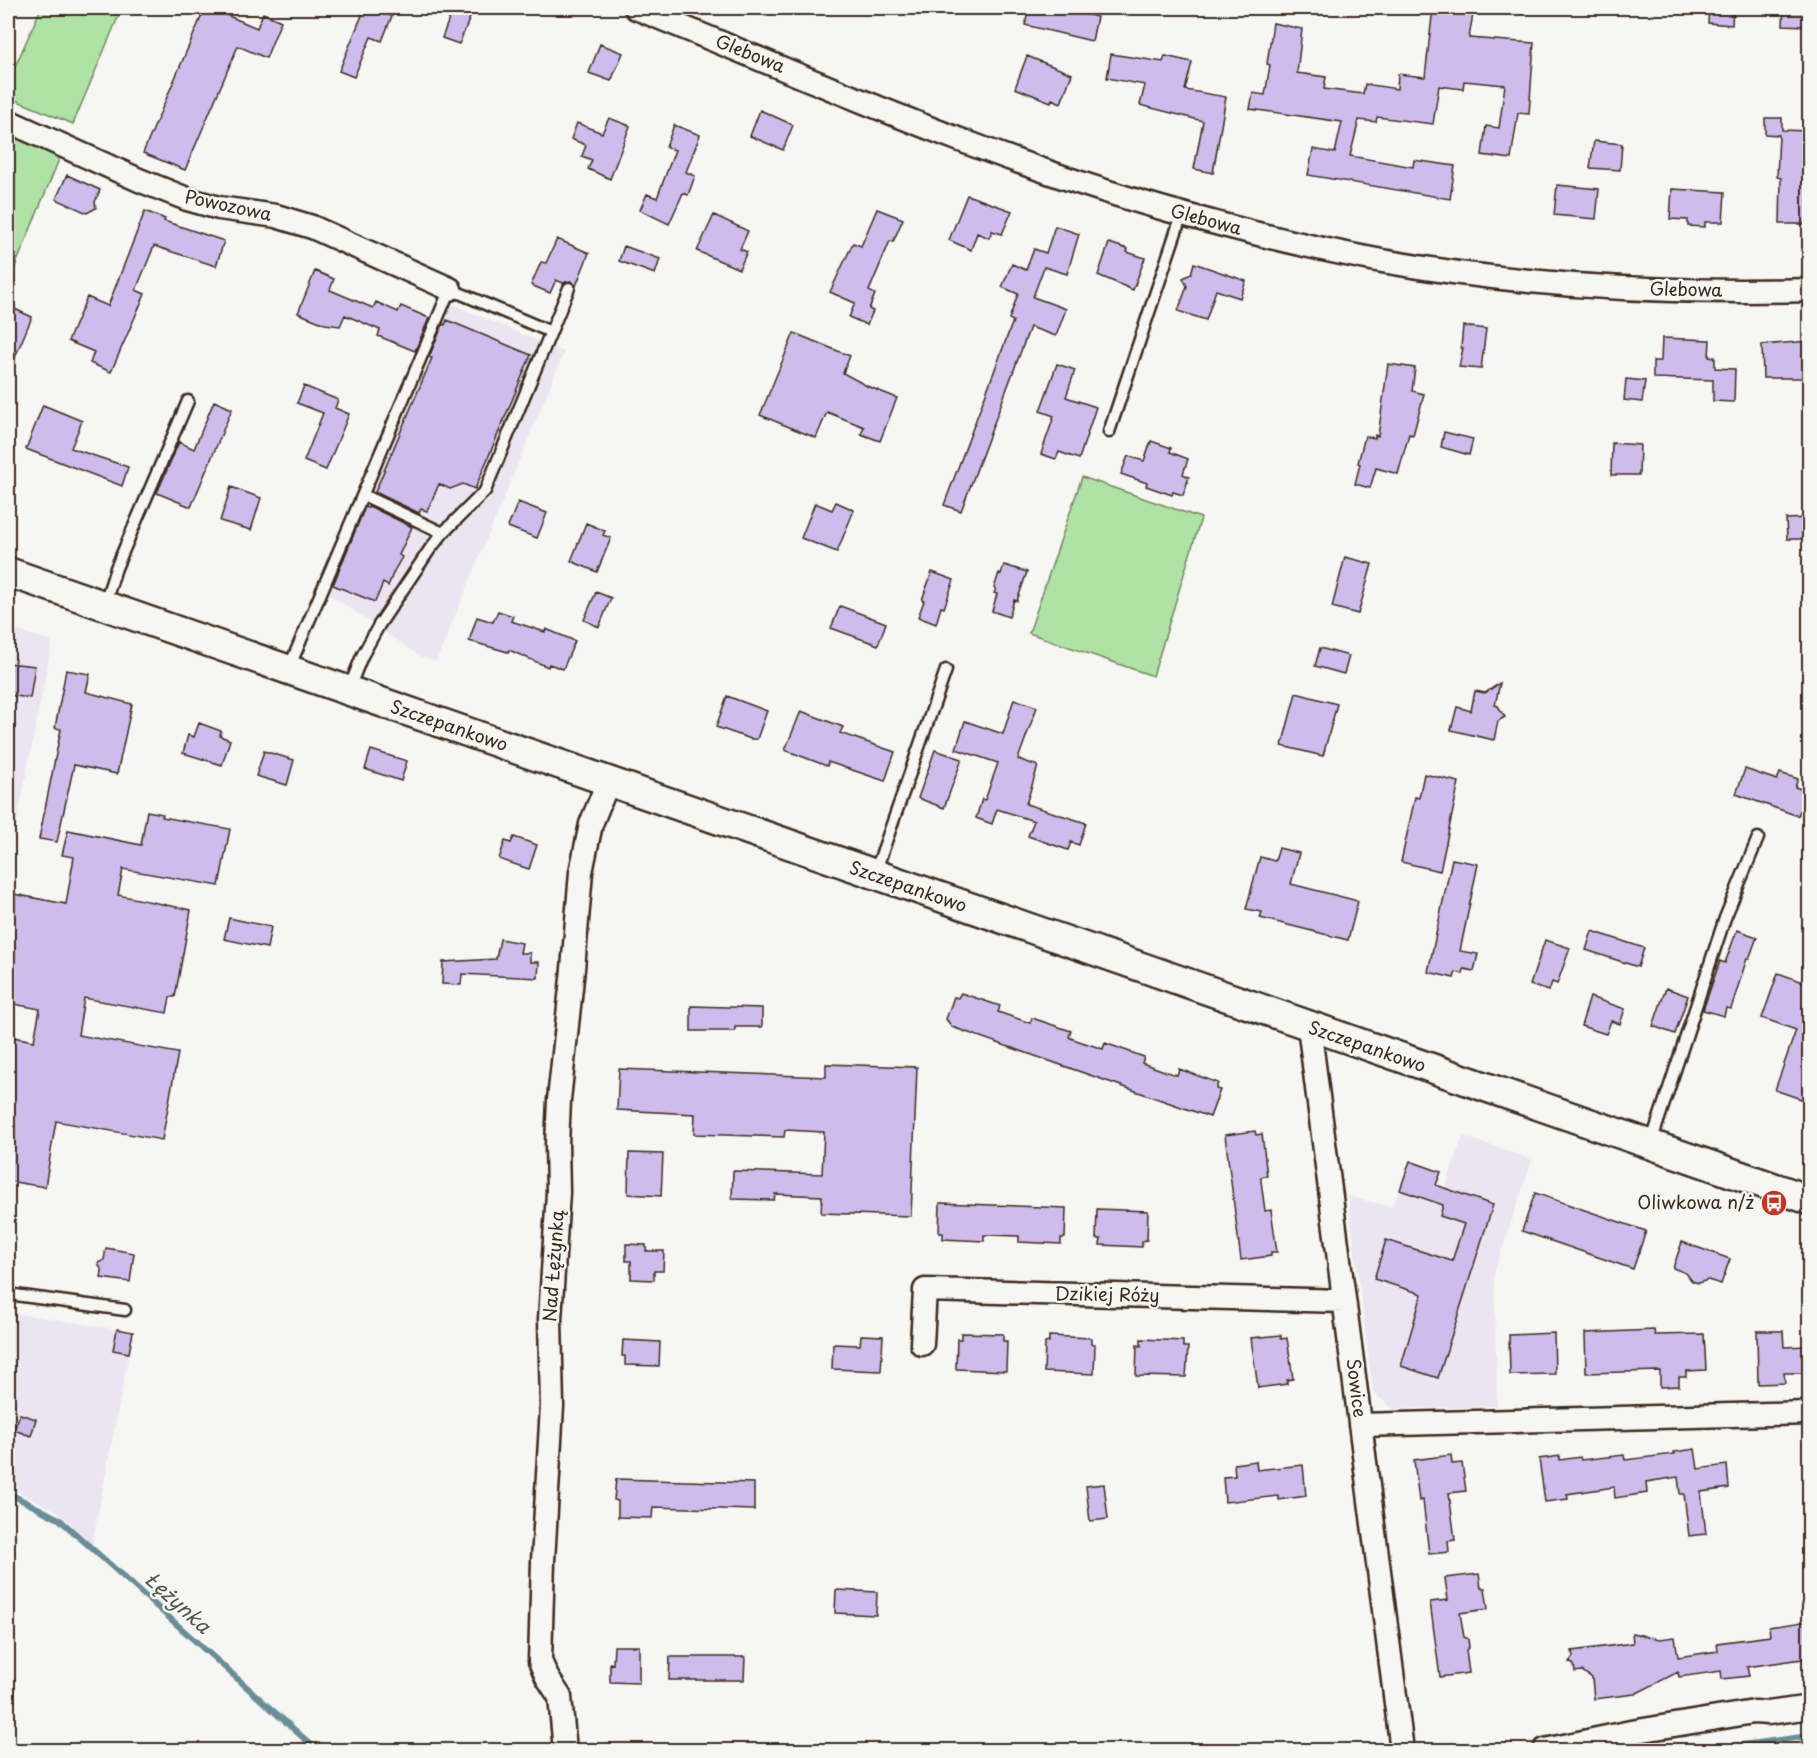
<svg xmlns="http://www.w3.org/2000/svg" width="1817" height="1758" font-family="'Playpen Sans',sans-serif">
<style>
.built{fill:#eae5f0}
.green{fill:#aee3a5;stroke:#748662;stroke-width:1.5}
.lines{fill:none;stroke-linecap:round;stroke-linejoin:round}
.stream{stroke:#698e98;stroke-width:6}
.building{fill:#cebced;stroke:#3b2a1e;stroke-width:1.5}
.service-casing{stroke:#3b2a1e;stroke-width:15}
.minor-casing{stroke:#3b2a1e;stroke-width:27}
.tertiary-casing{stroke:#3b2a1e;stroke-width:33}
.service{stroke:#f6f6f2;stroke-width:10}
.minor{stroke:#f6f6f2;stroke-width:22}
.tertiary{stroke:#f6f6f2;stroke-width:28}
.labels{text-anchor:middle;stroke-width:5;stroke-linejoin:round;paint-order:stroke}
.street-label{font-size:18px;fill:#3b2a1e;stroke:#f6f6f2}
.poi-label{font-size:18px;fill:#3b2a1e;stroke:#f6f6f2;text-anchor:end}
.water-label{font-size:20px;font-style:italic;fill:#4e5451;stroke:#f6f6f2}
</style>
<rect width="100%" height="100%" fill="#f6f6f2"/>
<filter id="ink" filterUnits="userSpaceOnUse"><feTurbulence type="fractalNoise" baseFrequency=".0167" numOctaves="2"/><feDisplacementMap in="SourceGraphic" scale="12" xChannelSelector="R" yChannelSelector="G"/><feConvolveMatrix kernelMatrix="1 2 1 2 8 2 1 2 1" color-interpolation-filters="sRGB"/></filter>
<g filter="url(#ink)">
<path class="built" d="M437,298L564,352L436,662L421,657L319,587Z
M8,627L52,642L8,868Z
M1463,1136L1532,1160L1494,1273L1497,1406L1393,1409L1373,1392L1348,1196L1391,1207L1400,1190L1440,1204Z
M8,1312L133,1332L92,1544L57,1511L8,1487Z"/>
<path class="green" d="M41,8H102L119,15L73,124L8,97V83Z
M8,129L62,152L8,284Z
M1082,477L1201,518L1153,676L1029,633Z"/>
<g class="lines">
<path class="stream" d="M8,1493L59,1519L317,1750
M1704,1750L1810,1736"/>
</g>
<path class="building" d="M205,8H227L224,14L257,28L263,13L281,21L266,58L238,46L185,170L143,153Z
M365,8L392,16L382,41L371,37L354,77L339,71Z
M453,8H474L459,44L442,38Z
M1029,8H1087L1085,14L1097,17L1092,41L1025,25Z
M1433,8H1474L1469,38L1534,43L1529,114L1518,113L1511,159L1482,155L1486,126L1499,128L1505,85L1464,81L1463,89L1439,86L1433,124L1377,117L1376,122L1359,120L1350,156L1413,167L1414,160L1455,166L1450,199L1308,175L1313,149L1335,153L1342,122L1250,109L1253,93L1265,95L1270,65L1267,64L1273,23L1302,29L1297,73L1326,77L1324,89L1363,94L1365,84L1397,89L1398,74L1425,77Z
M1709,8H1733L1732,25L1708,23Z
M1784,8H1806L1805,26L1783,25Z
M600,44L623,53L611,81L589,73Z
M1111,54L1163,62L1165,56L1192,62L1185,90L1226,97L1213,173L1194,169L1203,121L1140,105L1145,85L1107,78Z
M1027,56L1072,74L1061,103L1052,99L1051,102L1015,88Z
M760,110L793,125L783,150L750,136Z
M609,118L630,126L610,179L588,169L592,160L582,156L586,145L571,139L577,123L602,133Z
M1765,118H1782V130L1809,131L1808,224H1780L1781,178L1777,177L1779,135L1765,134Z
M674,125L700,135L686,172L695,176L688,195L683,193L669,224L640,210L647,194L657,198L675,150L666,147Z
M1594,141L1622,144L1620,170L1590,168Z
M67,175L100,190L95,202L96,208L87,213L56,199Z
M1557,185L1599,189L1596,219L1554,215Z
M1672,189L1725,192L1723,222H1705V227L1688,226V220L1670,219Z
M967,195L1012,211L1002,234L992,231L989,238L977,233L971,250L949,240Z
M877,209L903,219L893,242L890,241L869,291L875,294L869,309L873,311L867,325L849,317L855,303L830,292L853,243L861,246Z
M145,211L165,219L164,221L224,241L216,266L154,246L136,290L145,294L111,372L90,363L94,352L68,341L87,297L108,306Z
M714,215L748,231L740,249L747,252L739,269L697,251Z
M1055,226L1079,234L1067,274L1044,267L1033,297L1066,309L1056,336L1030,327L961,511L944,505L1013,321L1009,319L1018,294L1002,287L1012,264L1026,270L1034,249L1046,253Z
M557,239L589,253L576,286L571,281L563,283L556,280L550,293L531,285L541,262L546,263Z
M1109,243L1128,249L1127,252L1145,258L1133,290L1098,275Z
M624,246L660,259L655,274L619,261Z
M1194,263L1246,281L1240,298L1216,290L1206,320L1178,311L1187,286L1183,278L1191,274Z
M315,271L334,279L330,290L373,308L376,302L398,312L401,306L429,318L415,351L378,336L380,330L345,315L340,326L325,324L298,313Z
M8,306L32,317L8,374Z
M447,320L531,355L475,489L463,484L450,489L439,484L427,511L421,509L419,513L375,492L432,358L429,357L443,324L445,325Z
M1463,326L1486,329L1481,369L1459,367L1463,348H1461Z
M794,333L850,356L843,373L867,386L897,398L880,441L861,434L864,427L827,412L816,438L760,415Z
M1662,338L1710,340L1709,357H1715V368L1735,369L1734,402L1713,401V380L1653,378V361H1661Z
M1809,341V378H1763L1762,345Z
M1057,364L1075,370L1066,397L1096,407L1079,459L1059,452L1056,459L1041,454L1054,416L1040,411Z
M1388,364L1415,368L1412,391L1424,394L1413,435L1409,434L1398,474L1376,468L1370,488L1355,484L1360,464L1358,463L1365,436L1375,438V435L1378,436Z
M1626,379L1645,381L1642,402L1624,400Z
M304,386L338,400L335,408L349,414L326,470L304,461L323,413L297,403Z
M214,401L232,409L191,507L157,493L179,442L194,449Z
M43,405L82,421L71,448L128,467L122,486L26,449Z
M1444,432L1473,439L1469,455L1441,447Z
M1151,441L1171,448L1170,452L1188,459L1183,474L1189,477L1183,495L1173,492L1172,495L1146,486L1147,483L1121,474L1128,456L1144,461Z
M1612,443L1640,445L1639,475H1611Z
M231,487L261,498L251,530L220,521Z
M518,502L547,513L537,538L508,527Z
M836,502L854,510L837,552L801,538L815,503L832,510Z
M369,506L412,527L399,555L402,557L394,571L388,586L383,583L375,602L333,585L365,507L368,508Z
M1809,518V539H1787L1786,519Z
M586,523L605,531L603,535L611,538L597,572L571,561Z
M1345,557L1372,564L1358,614L1332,607Z
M1004,565L1027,572L1017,601L1014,600L1009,617L992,611L997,594L994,593L996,589L994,588L999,573L1001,574Z
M932,572L954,580L944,608L941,607L936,624L918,617L924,601L922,600Z
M596,592L611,598L599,627L584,620Z
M840,606L886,623L878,645L831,628Z
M498,611L513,616L511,621L545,632L546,629L575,641L563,669L549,664L548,667L509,650L508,652L469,641L477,617L493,622Z
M1320,648L1349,656L1344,674L1315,666Z
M8,663L35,666L30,698L8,695Z
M66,670L90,674L86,692L132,704L117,774L74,765L57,842L39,839L61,729L55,728Z
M1500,683L1495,705L1498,706L1505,717L1498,721L1494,740L1451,730L1457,707L1471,711L1475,691L1485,693Z
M1296,693L1337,704L1323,756L1282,746Z
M727,696L767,711L757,739H751L716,727Z
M1014,699L1037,707L1018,759L1038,766L1026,804L1086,823L1079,845L1071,842L1068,850L1028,836L1034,821L997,809L992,824L976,818L982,799L985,800L998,763L956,749L965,721L1003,734Z
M801,711L843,727L840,733L895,752L885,781L828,762L827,766L785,750Z
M199,723L221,731L220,736L230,740L222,765L183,753L188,735L194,737Z
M371,750L407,761L401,781L365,769Z
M935,750L962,759L944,808L918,798Z
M264,751L294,760L287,785L256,776Z
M1745,769L1777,780L1780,773L1798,779L1795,787L1807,791L1798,816L1736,794Z
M1424,774L1459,782L1440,871L1401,862L1415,797L1419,798Z
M147,811L163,814L162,817L230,829L219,886L123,869L118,895L191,910L175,997H170L167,1013L84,998L78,1035L178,1053L162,1140L56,1121L45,1187L8,1181V1036L34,1041L40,1009L8,1003V893L66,904L74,857L62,855L68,830L141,845Z
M514,837L537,845L529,869L499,859L505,841L511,843Z
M1279,848L1299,853L1291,884L1358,901L1348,940L1260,918L1262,912L1246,909L1260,857L1275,861Z
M1452,859L1478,864L1460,951L1478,954L1474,971L1464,969L1463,974L1456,972L1454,978L1428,972Z
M229,918L271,927L267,948L224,939Z
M1737,930L1757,937L1749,959L1747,958L1731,1009L1726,1008L1724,1016L1703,1010L1720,961L1725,963Z
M1592,931L1644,948L1638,967L1586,950Z
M500,939L522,943L520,953H530V962H539L538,978L462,974L461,985L442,984L443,962L496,959Z
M1545,940L1570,948L1557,984L1552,982L1549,991L1530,985Z
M1778,973L1809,984V1085L1804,1100L1775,1090L1796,1030L1762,1018Z
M1666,988L1688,996L1675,1034L1653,1026Z
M961,993L1000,1006L998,1012L1030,1023L1032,1018L1071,1031L1069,1037L1073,1039L1103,1049L1105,1043L1144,1057L1142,1063L1173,1074L1177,1075L1179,1069L1218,1083L1216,1089L1220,1090L1210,1117L952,1027L946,1019L954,997L958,998Z
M1590,997L1625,1009L1620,1024L1611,1021L1606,1034L1581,1026Z
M691,1006L762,1008V1027H735V1031H691Z
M826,1064L917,1067L911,1216L821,1213L822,1196L775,1194L774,1200L732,1199L733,1171L822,1174L824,1132L785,1130L784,1137L694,1134L695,1114L617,1110L619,1069L826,1077Z
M1255,1131L1256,1135L1262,1134L1267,1176L1261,1177V1181L1265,1211L1271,1210L1277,1252H1271V1256L1241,1260L1225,1135Z
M629,1153L663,1154L661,1196L628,1194Z
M1410,1161L1441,1172L1436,1185L1493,1205L1438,1378L1401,1366L1422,1294L1374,1279L1386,1240L1452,1261L1464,1224L1440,1216L1443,1205L1400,1190Z
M1535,1193L1646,1231L1633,1269L1522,1231Z
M940,1203L1066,1208L1065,1238H1061V1244L1019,1242V1236L988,1235H984V1241L943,1239V1233H939Z
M1097,1209L1148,1211L1147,1240L1142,1241V1247L1100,1245L1101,1239H1096Z
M1682,1242L1730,1259L1721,1284L1708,1280L1698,1283L1692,1281L1686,1273L1673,1268Z
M626,1244L646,1245V1251H664L663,1271H654V1280L631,1279V1261H626Z
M106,1248L134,1253L130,1282L101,1278L102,1271L98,1263L104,1260Z
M117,1329L133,1332L129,1353L113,1350Z
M1654,1330L1655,1335L1704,1334L1706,1370L1686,1371V1377H1679V1386L1660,1387V1371L1586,1373L1585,1333Z
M1757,1331H1783L1784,1347L1807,1346L1808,1373H1784L1785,1383L1758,1384Z
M961,1333L1003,1334V1341H1007L1006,1371L956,1369L957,1339H961Z
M1554,1333L1555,1374L1510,1375L1509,1335Z
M861,1335L883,1336L881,1371L832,1369L833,1344L860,1345Z
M1281,1335V1339L1287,1338L1293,1379L1287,1380V1384L1258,1388L1251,1338Z
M1049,1336L1091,1338V1344H1095L1094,1374L1044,1372L1045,1343L1049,1342Z
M1141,1339L1183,1341V1347H1188L1186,1377L1136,1376L1137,1345L1141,1346Z
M623,1340L660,1342L659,1366L625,1365V1356H622Z
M20,1414L36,1419L31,1436L14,1430Z
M1695,1449L1698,1469L1727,1465L1729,1488L1701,1492L1706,1534L1689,1536L1684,1494H1680L1678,1477L1646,1482L1647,1493L1615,1498L1614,1487L1567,1494L1568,1499L1545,1502L1539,1459L1560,1456V1460L1580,1457L1581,1460L1624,1455L1625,1460L1675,1454L1674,1452Z
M1451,1455L1452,1464L1462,1463L1466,1491L1449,1493L1455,1540L1448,1541L1449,1552L1429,1554L1423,1500L1419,1501L1414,1460Z
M1256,1461L1257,1470L1303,1465L1306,1496L1279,1500L1278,1496L1225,1502L1223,1477L1235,1476L1234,1464Z
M616,1479L754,1483V1510L653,1507L652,1518L618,1517V1501L614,1500Z
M1104,1484L1108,1519L1090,1521L1086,1486Z
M1479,1574L1481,1588H1485L1488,1609L1460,1613L1464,1637L1468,1639L1469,1647L1466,1650L1469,1673L1440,1677L1430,1602L1448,1600L1445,1578Z
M836,1590L877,1592L876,1615L835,1613Z
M1809,1621V1658L1747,1667L1749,1676L1722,1679L1721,1671L1679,1677L1678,1672L1635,1694L1594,1699L1592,1678L1582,1671L1575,1672L1574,1665L1569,1662L1573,1657L1572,1651L1633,1643L1632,1633L1660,1639L1675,1637L1678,1657L1718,1651L1717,1643L1770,1636L1769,1627Z
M614,1646H639V1683L610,1682V1663L613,1664Z
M670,1657H745L744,1680H669Z"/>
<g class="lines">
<defs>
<path id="service" d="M1109,432L1182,214
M363,495L443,533
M104,606L116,568L188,401
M289,668L450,289L551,332
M348,691L362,656L379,625L430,549L443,533L485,491L569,288
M875,873L946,670
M1651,1143L1725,918L1758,838
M8,1294L125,1310"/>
<path id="minor" d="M636,8C811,79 985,158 1168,210C1239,230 1310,248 1382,261C1523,286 1667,294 1810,290
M8,121L139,180L187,199L219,208L276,216L312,227L450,289
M1309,1026L1402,1750
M922,1344L925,1290L1344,1301
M1360,1425L1810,1413
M565,1750L560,1697L547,1677L540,1661L543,1561L552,1406L550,1319L558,1192L557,1144L559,1100L573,969L581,872L591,824L608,782
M1545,1750L1631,1732L1754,1712L1768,1713L1810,1707"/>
<path id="tertiary" d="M8,572L1810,1200"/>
</defs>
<use href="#service" class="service-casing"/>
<use href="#minor" class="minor-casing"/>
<use href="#tertiary" class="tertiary-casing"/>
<use href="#service" class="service"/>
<use href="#minor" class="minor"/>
<use href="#tertiary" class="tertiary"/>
</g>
</g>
<defs>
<symbol id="bus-disc" viewBox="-11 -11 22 22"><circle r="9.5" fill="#c8321e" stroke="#f6f6f2"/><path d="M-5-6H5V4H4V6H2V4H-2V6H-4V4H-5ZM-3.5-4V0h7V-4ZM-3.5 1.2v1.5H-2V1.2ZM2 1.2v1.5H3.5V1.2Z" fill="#fff"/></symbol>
</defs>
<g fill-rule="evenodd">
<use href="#bus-disc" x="1759" y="1188" width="30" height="30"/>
</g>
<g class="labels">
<g class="street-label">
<text transform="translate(750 54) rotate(22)" y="6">Glebowa</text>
<text transform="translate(228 206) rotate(12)" y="6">Powozowa</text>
<text transform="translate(1206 220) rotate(15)" y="6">Glebowa</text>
<text transform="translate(1686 290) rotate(1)" y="6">Glebowa</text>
<text transform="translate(449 726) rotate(19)" y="6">Szczepankowo</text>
<text transform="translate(908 887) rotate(19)" y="6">Szczepankowo</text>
<text transform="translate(1367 1047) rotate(19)" y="6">Szczepankowo</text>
<text transform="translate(554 1266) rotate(-86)" y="6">Nad Łężynką</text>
<text transform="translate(1107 1295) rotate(1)" y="6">Dzikiej Róży</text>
<text transform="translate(1356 1388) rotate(83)" y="6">Sowice</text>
</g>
<g class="poi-label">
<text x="1754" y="1209">Oliwkowa n/ż</text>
</g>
<g class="water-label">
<text transform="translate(178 1603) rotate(42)" y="7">Łężynka</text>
</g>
</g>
<rect width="1817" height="1758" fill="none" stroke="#f6f6f2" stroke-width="30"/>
<rect x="15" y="15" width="1787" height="1728" fill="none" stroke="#3b2a1e" stroke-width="2" filter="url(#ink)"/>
</svg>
